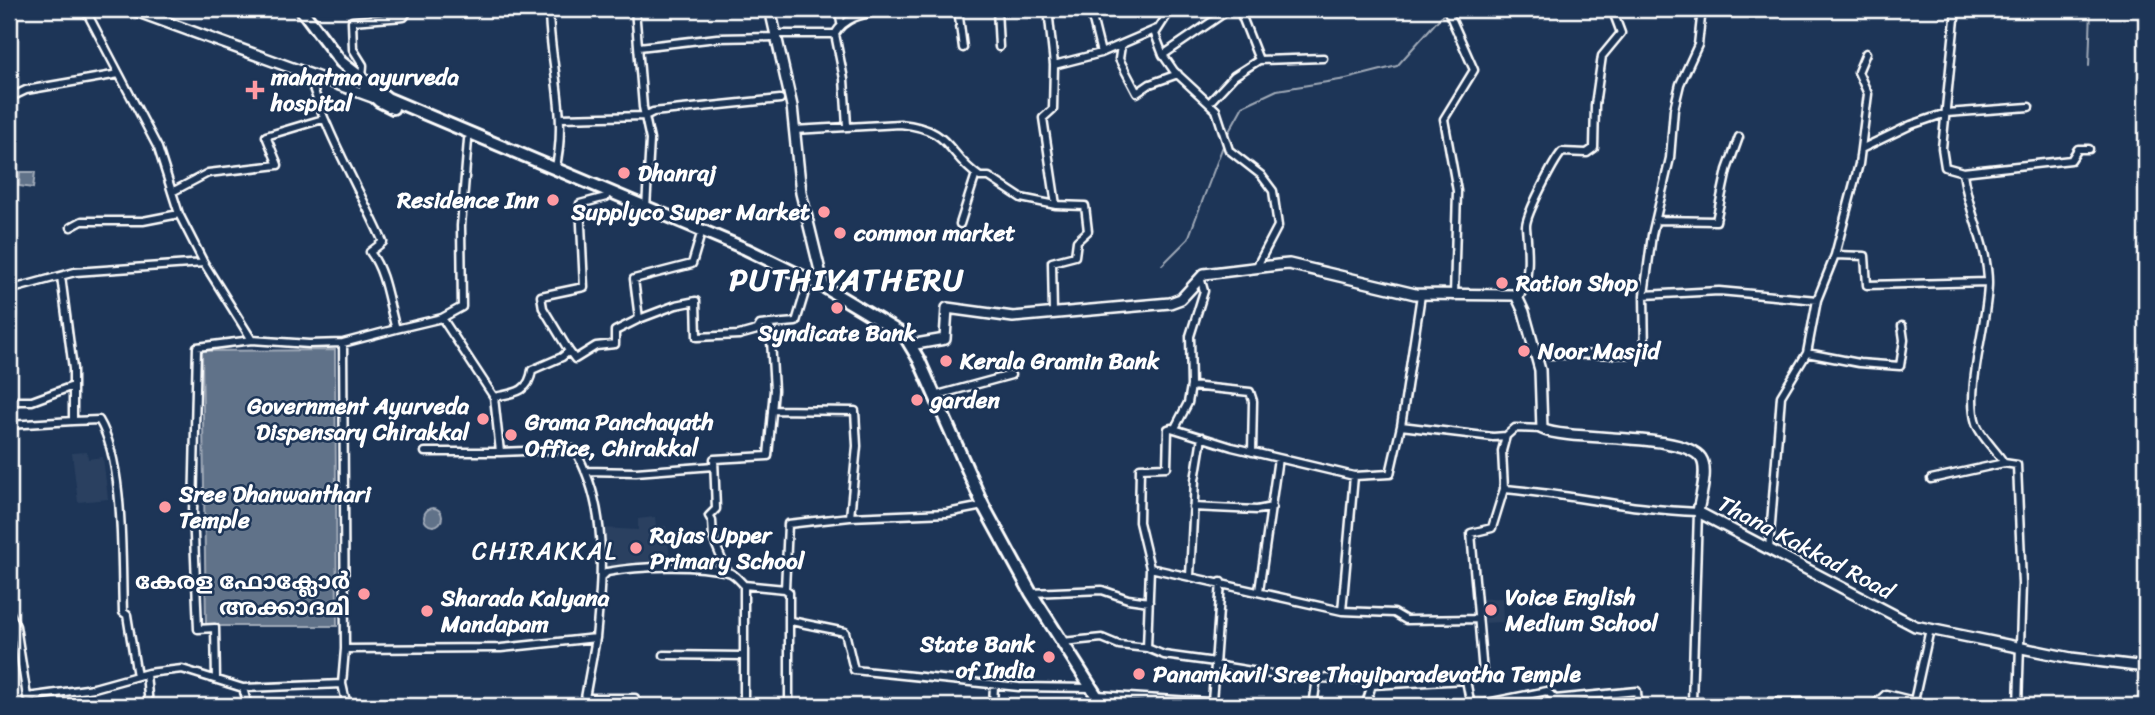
<svg xmlns="http://www.w3.org/2000/svg" width="2155" height="715" font-family="Sriracha,'Noto Sans Malayalam',sans-serif">
<style>
.built{fill:#2a4161}
.water{fill:#617289;stroke:#a0aab8;stroke-width:2}
.lines{fill:none;stroke-linecap:round;stroke-linejoin:round}
.stream{stroke:#a0aab8;stroke-width:2}
.minor-casing{stroke:#fff;stroke-width:11}
.secondary-casing{stroke:#fff;stroke-width:14}
.trunk-casing{stroke:#fff;stroke-width:16}
.minor{stroke:#1d3557;stroke-width:6}
.secondary{stroke:#1d3557;stroke-width:9}
.trunk{stroke:#1d3557;stroke-width:10}
.rail-casing{stroke:#fff;stroke-width:4.5}
.rail{stroke:#1d3557;stroke-width:2;stroke-dasharray:5;stroke-linecap:butt}
.poi-dot{fill:#ff9aa2;stroke:#1d3557;stroke-width:2.5}
.labels{text-anchor:middle;stroke-width:5;stroke-linejoin:round;paint-order:stroke}
.poi-label{font-size:23px;font-weight:bold;fill:#fff;stroke:#1d3557;text-anchor:start}
.street-label{font-size:23px;fill:#fff;stroke:#1d3557}
.neighbourhood-label{font-size:24px;letter-spacing:2px;fill:#fff;stroke:#1d3557}
.district-label{font-size:30px;font-weight:bold;letter-spacing:2px;fill:#fff;stroke:#1d3557}
</style>
<rect width="100%" height="100%" fill="#1d3557"/>
<filter id="ink" filterUnits="userSpaceOnUse"><feTurbulence type="fractalNoise" baseFrequency=".0143" numOctaves="2"/><feDisplacementMap in="SourceGraphic" scale="14" xChannelSelector="R" yChannelSelector="G"/><feConvolveMatrix kernelMatrix="1 2 1 2 8 2 1 2 1" color-interpolation-filters="sRGB"/></filter>
<g filter="url(#ink)">
<path class="built" d="M350,9H390V16L353,17Z
M87,452L88,459L103,457L108,499L78,502L72,453Z
M655,517L656,527L666,526L671,566L605,568L601,528L638,530V519Z
M1502,598L1503,622L1480,623L1479,599Z"/>
<path class="water" d="M20,172H35L33,188L19,186Z
M335,350L337,626H206L202,351Z
M424 517a9 9 0 1 1 18 0a9 9 0 1 1-18 0Z"/>
<g class="lines">
<path class="stream" d="M2089,66L2091,9
M1227,135L1243,106L1277,90L1346,79L1397,66L1446,11
M1162,265L1188,239L1223,146"/>
<defs>
<path id="minor" d="M85,9L158,148L179,214L204,263L252,340L309,344L343,343L396,329
M549,9C549,62 569,117 555,170
M635,9L643,107L650,140L646,208
M839,9L841,23
M958,9L963,48
M997,9L999,47
M1048,9L1054,65L1053,109L1043,118L1056,205L1085,206L1088,231L1077,241L1075,256L1052,262L1053,313
M1090,9L1101,53
M1230,9L1163,55L1174,71L1216,110L1229,150L1261,175L1273,191L1278,226L1256,268
M1447,9L1474,70L1444,119L1457,191L1454,296
M1956,9L1942,148L1945,167L1963,172L2071,160L2078,149H2089
M777,34H835C847,14 868,14 890,9
M835,34L844,79L847,126
M1121,46L1119,59L1137,93L1150,84L1178,74
M639,47L717,38L777,37
M1163,55L1155,34L1171,9
M1259,60L1323,58
M1054,65L1101,53L1157,29
M309,75C326,134 358,186 383,242L370,252C386,273 388,303 396,329L442,318L494,397L500,452L574,449C609,506 602,574 596,638L501,648L345,649L342,684
M362,79L363,65L353,49L352,21L404,17L409,9
M9,98L26,90L119,74
M1209,103L1234,76L1259,60L1239,9
M560,118L645,116L653,112L780,99
M794,130L900,124C953,129 946,154 980,177H989L1021,198L1056,205
M1861,149L1911,125L1946,113L2029,107
M1963,172C1967,210 1988,245 1988,283C1988,321 1965,389 1976,423C1980,436 1996,450 2004,463
M172,192L208,173L278,165L266,136L323,119
M1657,220L1716,221L1727,170L1739,137
M960,224L976,174
M71,227L82,221H143L179,214
M700,237L692,264L634,279L639,319L676,305L696,301L697,337L739,335L757,330L760,325L770,324
M1835,255L1859,164L1868,94L1858,72L1866,53
M61,276L73,369V421L99,420C125,463 121,561 123,612L127,615L137,676
M9,290L75,272L204,263
M1644,295L1652,235L1670,158L1674,109L1680,84L1698,45L1702,9
M1519,298C1531,278 1528,249 1526,227C1525,216 1554,161 1562,152L1587,153L1594,148L1595,105L1602,56L1621,33L1612,9
M442,318L462,307L461,226L468,140
M343,343L345,649
M569,351L575,359L596,346L615,344V331L639,319
M1807,353L1859,363L1900,366L1904,340L1902,326
M1537,355L1645,354L1644,295L1719,291L1817,300L1835,255L1865,256L1867,285L1988,282
M9,365L13,314L10,290
M1191,386L1250,392L1253,401L1252,452
M934,396L1011,375
M494,397C514,393 529,393 532,370L562,357L569,351L543,308L541,296L584,287L580,204L606,197
M9,401H32L73,386
M772,410L855,411L857,446L850,517L947,513L978,507
M9,425L73,421
M1401,426L1421,295
M1175,428L1188,403L1191,386L1190,336L1204,291L1200,277
M425,452H500
M585,471L636,472L714,466
M1931,479L2004,463L2017,465L2022,584L2018,706
M1504,489C1569,494 1633,510 1698,512L1692,702
M1193,507L1257,510L1272,507
M1769,549L1781,396L1807,353L1817,300
M1150,568L1342,611L1394,613L1406,620L1477,619
M727,572L713,538L712,521L709,516L716,509L714,459L768,456L774,390L770,324L796,322L809,279
M1190,576L1195,480L1202,437
M602,577L607,572C640,566 694,564 728,572C734,573 739,580 744,585
M785,589L788,524L850,517
M1259,591L1278,458
M1031,593L1102,590L1128,599L1149,602
M9,611L16,626L27,697L94,688L148,673L182,669L243,688L342,684L347,706
M1342,611L1354,476
M791,621L845,632L854,670L1019,687L1092,688
M596,638L585,698H635L638,706
M1062,642L1102,638L1119,645L1147,648L1150,568L1139,522L1140,468L1167,467L1168,429L1171,428L1232,447L1354,476L1390,474L1401,426L1493,437L1506,436L1515,428L1542,429
M1147,648L1164,655L1215,662
M664,655L744,656
M1215,665L1221,582
M146,674L149,706
M216,679L215,628L198,629L193,512L197,347L252,340
M243,688L248,706
M1097,695L1270,706
M1212,701L1215,665L1289,677L1373,680L1372,685
M744,706V585L785,589L789,592V706
M993,706L994,685
M1313,706L1317,678
M1365,706L1372,685L1466,680
M1471,706L1466,680L1483,673L1471,533L1492,528L1504,489L1502,451L1506,436
M1472,706L1547,691L1555,699L1637,691L1638,706
M1664,706L1692,702H1835L1836,706
M1873,706L1886,694L1914,701L1930,629"/>
<path id="secondary" d="M130,9L375,98
M770,9L792,106L801,193L824,287
M910,345L945,339L947,308L1013,317L1170,303L1181,299L1204,274L1278,265L1289,264L1415,294L1516,295L1524,312L1540,370L1542,429C1570,442 1683,432 1701,458C1709,470 1700,498 1698,512L1915,626L2071,658L2146,667"/>
<path id="trunk" d="M301,9L341,62L387,98L746,249L824,287L904,335L919,360L983,505L1031,593L1103,706
M365,87L379,101L393,108"/>
</defs>
<use href="#minor" class="minor-casing"/>
<use href="#secondary" class="secondary-casing"/>
<use href="#trunk" class="trunk-casing"/>
<use href="#minor" class="minor"/>
<use href="#secondary" class="secondary"/>
<use href="#trunk" class="trunk"/>
<defs>
<path id="rail" d="M9,694L16,706"/>
</defs>
<use href="#rail" class="rail-casing"/>
<use href="#rail" class="rail"/>
</g>
</g>
<g class="poi-dot">
<path d="M251.5 79.5h7v7h7v7h-7v7h-7v-7h-7v-7h7z"/>
<circle cx="624" cy="173" r="7"/>
<circle cx="553" cy="200" r="7"/>
<circle cx="824" cy="212" r="7"/>
<circle cx="840" cy="233" r="7"/>
<circle cx="1502" cy="283" r="7"/>
<circle cx="837" cy="308" r="7"/>
<circle cx="1524" cy="351" r="7"/>
<circle cx="946" cy="361" r="7"/>
<circle cx="917" cy="400" r="7"/>
<circle cx="483" cy="419" r="7"/>
<circle cx="511" cy="435" r="7"/>
<circle cx="165" cy="507" r="7"/>
<circle cx="636" cy="548" r="7"/>
<circle cx="364" cy="594" r="7"/>
<circle cx="1491" cy="610" r="7"/>
<circle cx="427" cy="611" r="7"/>
<circle cx="1049" cy="657" r="7"/>
<circle cx="1139" cy="674" r="7"/>
</g>
<g class="labels">
<g class="poi-label">
<text x="271" y="85">mahatma ayurveda<tspan x="271" dy="26">hospital</tspan></text>
<text x="638" y="181">Dhanraj</text>
<text x="539" y="208" text-anchor="end">Residence Inn</text>
<text x="810" y="220" text-anchor="end">Supplyco Super Market</text>
<text x="854" y="241">common market</text>
<text x="1516" y="291">Ration Shop</text>
<text x="837" y="341" text-anchor="middle">Syndicate Bank</text>
<text x="1538" y="359">Noor Masjid</text>
<text x="960" y="369">Kerala Gramin Bank</text>
<text x="931" y="408">garden</text>
<text x="469" y="414" text-anchor="end">Government Ayurveda<tspan x="469" dy="26">Dispensary Chirakkal</tspan></text>
<text x="525" y="430">Grama Panchayath<tspan x="525" dy="26">Office, Chirakkal</tspan></text>
<text x="179" y="502">Sree Dhanwanthari<tspan x="179" dy="26">Temple</tspan></text>
<text x="650" y="543">Rajas Upper<tspan x="650" dy="26">Primary School</tspan></text>
<text x="350" y="589" text-anchor="end">കേരള ഫോക്ലോർ<tspan x="350" dy="26">അക്കാദമി</tspan></text>
<text x="1505" y="605">Voice English<tspan x="1505" dy="26">Medium School</tspan></text>
<text x="441" y="606">Sharada Kalyana<tspan x="441" dy="26">Mandapam</tspan></text>
<text x="1035" y="652" text-anchor="end">State Bank<tspan x="1035" dy="26">of India</tspan></text>
<text x="1153" y="682">Panamkavil Sree Thayiparadevatha Temple</text>
</g>
<g class="street-label">
<text transform="translate(1806 547) rotate(28)" y="8">Thana Kakkad Road</text>
</g>
<g class="neighbourhood-label">
<text x="545" y="559">CHIRAKKAL</text>
</g>
<g class="district-label">
<text x="847" y="290">PUTHIYATHERU</text>
</g>
</g>
<rect width="2155" height="715" fill="none" stroke="#1d3557" stroke-width="35"/>
<rect x="18" y="18" width="2120" height="680" fill="none" stroke="#fff" stroke-width="2.5" filter="url(#ink)"/>
</svg>
